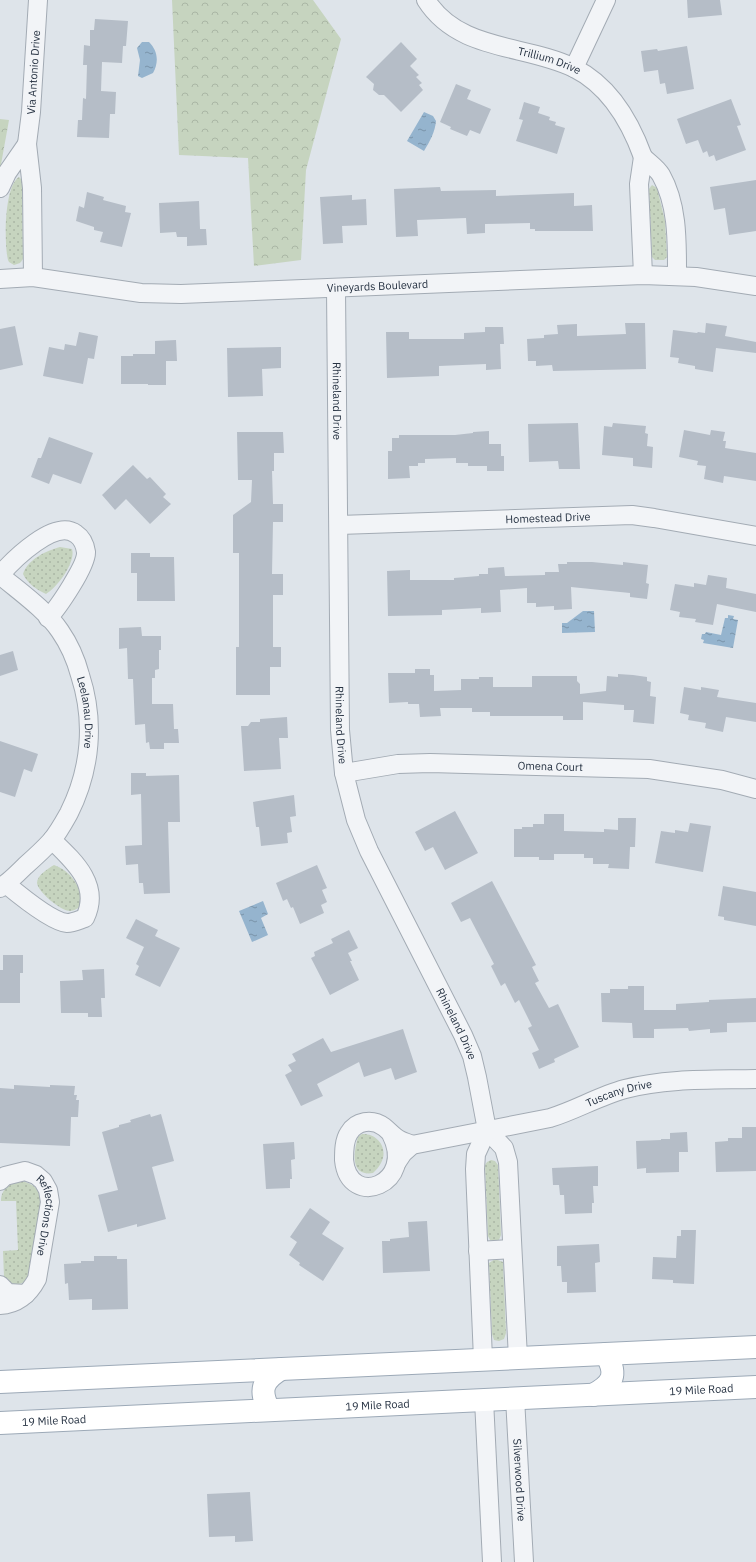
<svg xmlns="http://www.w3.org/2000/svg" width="756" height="1562" font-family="'IBM Plex Sans',sans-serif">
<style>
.grass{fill:url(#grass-dots)}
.forest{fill:url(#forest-crowns)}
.water{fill:url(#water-ripples)}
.building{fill:#b5bdc7}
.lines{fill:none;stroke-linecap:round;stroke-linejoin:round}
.minor-casing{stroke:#a3abb4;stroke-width:20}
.major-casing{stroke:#9ca9b7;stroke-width:24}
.minor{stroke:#f2f4f7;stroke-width:18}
.major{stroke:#fff;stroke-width:22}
.labels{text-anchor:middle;stroke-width:3;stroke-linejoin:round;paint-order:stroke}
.street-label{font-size:11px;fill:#263242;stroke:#eef2f7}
</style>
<defs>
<pattern id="grass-dots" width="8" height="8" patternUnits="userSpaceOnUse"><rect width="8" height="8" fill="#c6d4bf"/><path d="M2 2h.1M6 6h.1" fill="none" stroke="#aab6a5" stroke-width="1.8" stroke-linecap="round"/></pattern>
<pattern id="forest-crowns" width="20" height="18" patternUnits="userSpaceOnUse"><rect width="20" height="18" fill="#c6d4bf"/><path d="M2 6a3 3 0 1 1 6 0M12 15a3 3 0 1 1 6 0" fill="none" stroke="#aab6a5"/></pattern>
<pattern id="water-ripples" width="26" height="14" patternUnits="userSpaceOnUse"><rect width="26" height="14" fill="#95b4ce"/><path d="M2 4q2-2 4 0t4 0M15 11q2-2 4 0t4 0" fill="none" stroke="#7993a9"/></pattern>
</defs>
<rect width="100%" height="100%" fill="#dee4ea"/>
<path class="grass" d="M19,177L22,180L23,259L20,263L14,265L9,262L8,260C4,244 4,186 19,177Z
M652,185L657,188L665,221L667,257L664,260H655L652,257L649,189Z
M60,547L72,549C76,562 58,587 46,594C37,590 27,583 23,574C28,559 46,551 60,547Z
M54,865C71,871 83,888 81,906C78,908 74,911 70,911C61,911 38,892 37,883C37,875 49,868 54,865Z
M362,1134C377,1133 389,1148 381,1163C379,1167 376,1170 373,1173C349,1177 354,1151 358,1137Z
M491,1160L495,1161L498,1165L501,1235L499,1240L495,1241L490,1240L488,1236L485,1165L487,1162Z
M22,1181C33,1184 38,1188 42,1198L29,1277C23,1285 18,1285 8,1283L4,1277L3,1251L18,1250L16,1201H1C1,1188 11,1183 22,1181Z
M495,1259L503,1262L506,1333L504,1339L499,1341L494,1340L492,1334L489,1263Z"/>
<path class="forest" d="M172,0H313L341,39L306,170L301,260L254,266L248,158L179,155Z
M0,119L9,120L0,170Z"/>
<path class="water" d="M142,42H149C158,51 159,62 153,73L142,78L138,76L140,60L137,48Z
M424,112L433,116L436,121C435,132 430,141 424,151L407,141Z
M583,611H594L595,632L562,633V623H567Z
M728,615L734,616L733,619L738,620L733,648L703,643L704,640L701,639L702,634H705L706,632L721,635L725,618H728Z
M263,901L268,914L261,918L268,935L252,942L239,911Z"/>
<path class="building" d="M687,0H720L722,15L688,18Z
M95,19L128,21L126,46H123L122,63L102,62L101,91L116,92L115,114H110L109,138L77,137L78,120H82L83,98L86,99L87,65H83L84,45L90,46V30H94Z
M401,42L417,59L410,66L419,75L416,77L422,83L419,85L423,90L401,112L384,95H379L373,90L374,84L366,77Z
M687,46L694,89L667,94L665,83L660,84L658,70L644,72L641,51L657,49L658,51Z
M456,84L471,90L467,99L491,109L480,134L470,130L467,136L450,129L451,127L440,122Z
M731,99L741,125L737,126L746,150L716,161L714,155L709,157L707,151L703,153L698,140L686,144L677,119Z
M524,102L540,107L538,113L550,117L549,120L556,122L555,125L565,128L557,154L516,141L523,120L519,119Z
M756,180V231L729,235L725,208L714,210L710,187Z
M440,187L441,191L496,190V196L574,193V206L592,205L593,231H535V229H530V223L485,224V233L467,234L466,218L417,220L418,236L396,237L394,189Z
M87,192L104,197L103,200L126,206L125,212L131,213L122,247L100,242L103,232L94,230V227L76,221L79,206L84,208Z
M352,195V200L366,199L367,225L342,226L343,243L323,244L320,197Z
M199,201L200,229H206L207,245L187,246V237H177L176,232L160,233L159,203Z
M625,323H645L646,369L553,371L552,365L536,366V361H528L527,339L544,338V335L558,334L557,325L577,324V336L626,334Z
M706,323L727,326L725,336L756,342V353L716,348L713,372L695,369V366L678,363L679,358L670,357L673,330L697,333L698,332L705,333Z
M15,326L23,365L0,370V329Z
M485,327H503L504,344H500L501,369L486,370V364L439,366V376L387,378L386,332H409V339H464V333L485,332Z
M79,332L98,336L94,359L88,358L83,384L43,376L49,347L64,350L65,344L76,346Z
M176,340L177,361H166V385H148V384H121V356H133V354H155V341Z
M281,347V368L262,369L263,396L228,397L227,348Z
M578,423L580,469H559L558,461L529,462L528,424Z
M613,423L646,426L645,433L648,434L647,446L653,447L652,468L633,466V458L602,455L604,426L612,427Z
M684,430L710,435L711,430L725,432L723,441H726L725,448L756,453V481L724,476L723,483L704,479L706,466L697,465L698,461L679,457Z
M489,431V444H501V456H504V471H487V466H468V463H456V458L425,459V463H418V466H409L410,478L388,479V451H392V438H399V435H455L473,433V432Z
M237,432H283L284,453H274V471H272L273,504H283V522H273L272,574H283V595H273V647H281V667H270V695H236V647H239V553H233V515L251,502L252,480H238Z
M49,437L93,453L81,484L53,474L49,484L31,477L38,458H41Z
M133,465L147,479L150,477L166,494L163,497L171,504L150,524L126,499L115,510L102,495Z
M131,553H150V557H174L175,601H137V573H131Z
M567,562H592L623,565V562L648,565L646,583L649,584L647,599L630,597V593L571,587L572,609L554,610V606L536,607V603H527V588L500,590L501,612L481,613V608L442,610V615L388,616L387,571L410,570V580H454V578L479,576V574H488V568L504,567L505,576L545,575V572H559L558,564H567Z
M708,575L727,578L726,588L756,594V612L717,604L713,625L695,622L696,619L679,617L680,612L670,610L675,584L694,587V583L706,585Z
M141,627L142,636H161V650H159V669L155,670V678H152V704H173L174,729H178L179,743H164V749H150L149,742L146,743L145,724L135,725L133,679H128L127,648L119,649V628Z
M13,651L18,670L0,676V655Z
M415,669H430V675H434V691L461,690V679H479V677H493V687H532V676H577V681L580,684V694L606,691L607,676L618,677V674L633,675L647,677V681L651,682L650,696L656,697L654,724L633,722L634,710H624V705L583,702V720H563V716H490V712H472V708H440L441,716L420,717L419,704H408V702L389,703L388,673H415Z
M684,687L701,690V687L719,690L717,697L756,703V722L726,717L723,732L705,728L706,723L688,720L689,715L680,713Z
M287,717L288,738H279L281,769L244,771L241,726H248L251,722H260V719Z
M0,741L38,754L32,772L24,769L15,797L0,792Z
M131,773H146V776L179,775L180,822H168L170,893L144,894L143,883H139L138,864L126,865L125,846L142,845L141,794L131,795Z
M294,795L296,816L290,817L292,832L287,833L288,843L261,846L259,827H256L253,802Z
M455,811L478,853L445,870L433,847L425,851L415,832Z
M544,814H564V831L604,832V829L618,830V818H636L635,847H630L629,869L608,868L609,864H593V858H584V854H554V860H539V857H514V829H522V827H533V824H544Z
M690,823L711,826L703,872L655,863L661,831L675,833V830L688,832Z
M317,865L327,888L322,890L327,902L321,905L324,913L300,924L293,907L291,908L287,899L283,901L276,883Z
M492,881L536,965L532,967L539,981L535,983L549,1008L558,1004L579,1047L554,1059L555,1062L539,1069L532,1053L539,1050L528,1028L532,1026L519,1000L515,1003L505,983L501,986L491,966L494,964L470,918L461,922L451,903Z
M723,886L756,892V926L724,920V917L718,916Z
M136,919L158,930L155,936L180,948L160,987L135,975L139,966L136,964L144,947L126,938Z
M349,930L358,948L348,953L352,961H350L359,980L330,995L311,958L315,956L314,952L333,943L331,939Z
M3,955H23V973H20V1003H0V970H3Z
M104,969L105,998H101L102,1017H88V1013H61L60,981L83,980L82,970Z
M628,986H644V1010H676V1004L709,1002V1000L756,998V1022L727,1023V1032L710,1033V1029L689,1031L688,1028L654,1029V1038H633L632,1023L602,1022L601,993H610V989H628Z
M403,1029L417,1072L395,1080L391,1068L364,1077L359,1062L317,1084L323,1096L301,1106L285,1075L292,1071L288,1065L296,1061L292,1054L323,1038L331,1052Z
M14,1085L50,1087V1085L75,1086L74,1095H77L76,1100H79L78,1117H71L70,1146L0,1143V1088L14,1089Z
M150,1114L151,1117L161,1114L174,1161L152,1167L166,1219L137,1227V1224L108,1232L98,1195L118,1190L102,1132L119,1127V1125L131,1122L130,1120Z
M742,1127H756V1171L716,1172L715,1142L728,1141V1138H742Z
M687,1132L688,1152H679V1172L646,1173V1168L637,1169L636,1141L661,1140V1139H670V1133Z
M294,1142L295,1159L291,1160L292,1179H290V1188L266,1189L263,1144Z
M598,1166V1186H593L594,1203H592V1213L565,1214L564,1195H560L559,1185H553L552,1168Z
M310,1208L330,1222L322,1234L344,1248L323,1281L299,1265L300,1263L289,1255L297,1242L290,1237Z
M427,1221L430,1271L383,1273L382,1241H390V1239L409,1237L408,1222Z
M681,1230H696L694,1284L673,1283V1280L652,1279L653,1257L676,1258L677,1236H681Z
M599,1244L600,1262L595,1263L596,1292L567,1293V1282H562L561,1266H557V1246Z
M94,1256H117V1259H127L128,1309L92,1310V1299L69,1300L68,1283L65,1284L64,1264L81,1263V1261H94Z
M250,1492L253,1541L235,1542V1536L209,1537L207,1494Z"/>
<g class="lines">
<defs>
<g id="minor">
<path id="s1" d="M426,0C459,52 525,44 574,68C610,86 630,121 643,157"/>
<path d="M574,68L606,0"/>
<path id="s2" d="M27,144L31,112L38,0"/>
<path d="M0,188L7,173L27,144L32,188L33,277"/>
<path d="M643,275L639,184L643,157C649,163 657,168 661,175C678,205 677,242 677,276"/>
<path id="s3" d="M0,279L33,277L141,293L181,294L643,275L696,277L756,286"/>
<path id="s4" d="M336,289L340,730L344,773L356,820L369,851L463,1035L472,1056L477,1077L487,1130L504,1148L508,1162L518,1358"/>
<path id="s5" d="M339,525L632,515L654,518L756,536"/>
<path id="s6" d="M0,575C20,592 45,609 60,631C69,644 76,660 80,675C95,721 91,769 69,813C64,822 58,833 51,841C43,850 34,858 25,866C17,874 9,882 0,888"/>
<path d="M0,575C13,560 55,518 76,534C82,538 85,545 86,552C87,565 58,608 48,618"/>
<path id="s7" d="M344,773L398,764L430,763L649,769L722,780L756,789"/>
<path d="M6,884C18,894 52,922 67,923C73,923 79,920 85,918C101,885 74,861 52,840"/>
<path d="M391,1134C417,1184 349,1210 344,1160C344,1152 344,1140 349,1133C356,1121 372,1118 384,1127C389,1131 394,1137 400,1140C404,1142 408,1143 412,1145"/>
<path id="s8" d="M397,1162L403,1153L412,1145L550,1118C576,1110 599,1096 625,1089C667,1078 713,1080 756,1079"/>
<path id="s9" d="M0,1181L5,1176L25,1171L36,1175L43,1181L48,1190L50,1202L37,1279C29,1294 17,1304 0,1305"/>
<path d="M478,1251L512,1249"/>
<path d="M0,1285L8,1293L26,1294"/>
<path d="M483,1359L475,1169L476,1154L487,1130"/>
<path id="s10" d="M515,1398L524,1562"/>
<path d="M484,1400L492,1562"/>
</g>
<g id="major">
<path d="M0,1382L756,1347"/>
<path d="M593,1395C613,1384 618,1375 606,1354"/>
<path d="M269,1410C259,1391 262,1380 281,1369"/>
<path id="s11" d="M0,1423L756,1387"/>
</g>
</defs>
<use href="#minor" class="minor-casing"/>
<use href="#major" class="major-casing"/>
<use href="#minor" class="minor"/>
<use href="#major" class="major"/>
</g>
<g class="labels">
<g class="street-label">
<text dy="4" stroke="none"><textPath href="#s1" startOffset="141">Trillium Drive</textPath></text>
<text dy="4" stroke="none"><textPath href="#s2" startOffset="72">Via Antonio Drive</textPath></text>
<text dy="4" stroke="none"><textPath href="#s3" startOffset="379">Vineyards Boulevard</textPath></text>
<text dy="4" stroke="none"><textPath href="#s4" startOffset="112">Rhineland Drive</textPath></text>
<text dy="4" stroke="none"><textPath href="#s5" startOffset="209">Homestead Drive</textPath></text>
<text dy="4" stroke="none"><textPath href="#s6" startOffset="169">Leelanau Drive</textPath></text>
<text dy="4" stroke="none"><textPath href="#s4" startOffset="436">Rhineland Drive</textPath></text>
<text dy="4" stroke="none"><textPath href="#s7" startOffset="207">Omena Court</textPath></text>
<text dy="4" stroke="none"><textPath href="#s4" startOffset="760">Rhineland Drive</textPath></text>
<text dy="4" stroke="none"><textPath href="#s8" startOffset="237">Tuscany Drive</textPath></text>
<text dy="4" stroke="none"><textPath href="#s9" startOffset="84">Reflections Drive</textPath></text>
<text dy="4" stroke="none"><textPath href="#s11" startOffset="702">19 Mile Road</textPath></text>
<text dy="4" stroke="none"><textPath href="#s11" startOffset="378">19 Mile Road</textPath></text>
<text dy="4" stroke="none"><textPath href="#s11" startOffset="54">19 Mile Road</textPath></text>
<text dy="4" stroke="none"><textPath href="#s10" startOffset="82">Silverwood Drive</textPath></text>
</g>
</g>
</svg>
